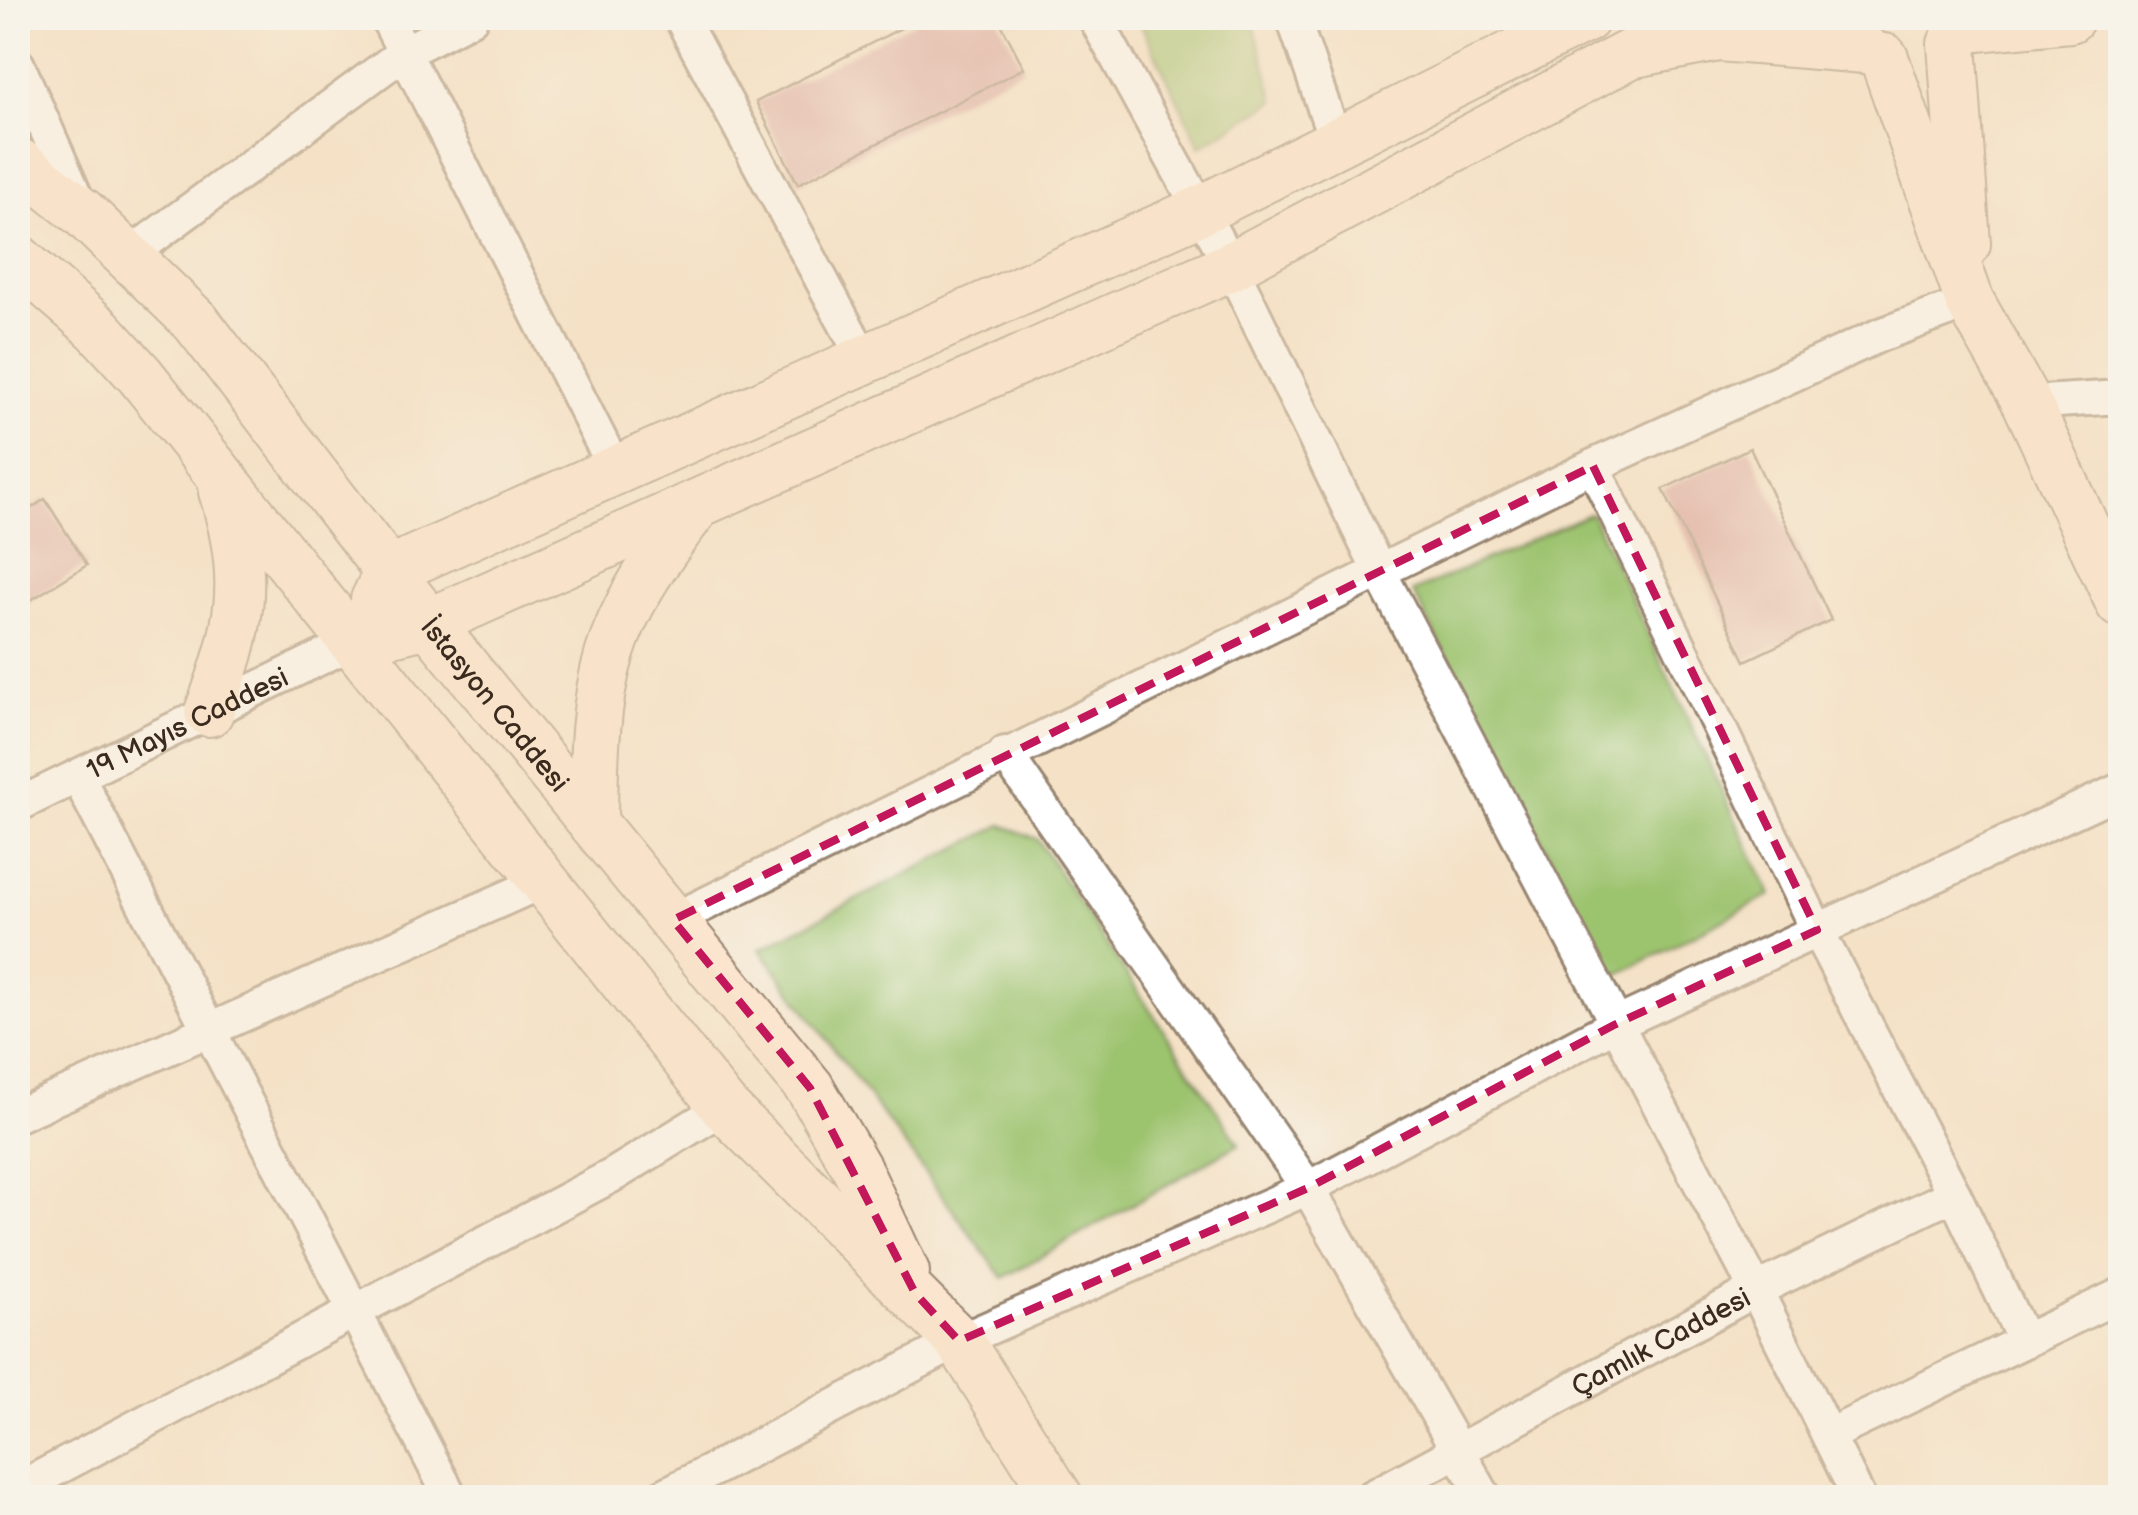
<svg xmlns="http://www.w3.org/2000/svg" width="2138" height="1515" font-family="'Balsamiq Sans',sans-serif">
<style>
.green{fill:#9cc36e;stroke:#6c7646;stroke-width:2.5}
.building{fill:#d49897}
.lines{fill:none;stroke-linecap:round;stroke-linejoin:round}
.street-casing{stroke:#988672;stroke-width:38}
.secondary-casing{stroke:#988672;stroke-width:52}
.street{stroke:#fff;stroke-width:32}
.secondary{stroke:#fce5cf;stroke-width:48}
.marked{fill:none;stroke:#c2185b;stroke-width:8;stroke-dasharray:20 12;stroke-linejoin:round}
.labels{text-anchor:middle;stroke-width:10;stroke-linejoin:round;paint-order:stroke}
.street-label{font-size:28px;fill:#3b2a1e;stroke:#f7f3e8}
</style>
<rect width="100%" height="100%" fill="#f7f3e8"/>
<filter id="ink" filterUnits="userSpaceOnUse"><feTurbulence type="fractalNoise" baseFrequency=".01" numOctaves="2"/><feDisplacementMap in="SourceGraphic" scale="20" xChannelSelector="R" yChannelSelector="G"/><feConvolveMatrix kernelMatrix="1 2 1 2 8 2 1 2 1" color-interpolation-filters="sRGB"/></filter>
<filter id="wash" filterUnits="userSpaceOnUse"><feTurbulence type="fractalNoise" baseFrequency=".0048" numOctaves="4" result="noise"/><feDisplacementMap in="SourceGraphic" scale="40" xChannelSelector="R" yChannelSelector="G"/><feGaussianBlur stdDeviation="2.25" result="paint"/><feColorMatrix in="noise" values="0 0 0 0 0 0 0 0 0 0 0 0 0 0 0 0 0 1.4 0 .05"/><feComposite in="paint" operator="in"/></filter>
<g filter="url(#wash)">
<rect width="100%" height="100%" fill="#f4e1c6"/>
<path class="green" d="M1138,18H1252L1275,101L1200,146Z
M1591,513L1771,895L1613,977L1413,592Z
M1002,825L1037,839L1239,1144L1003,1278L760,949Z"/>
<g id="blocks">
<path class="building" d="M921,18H998L1024,68L798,184L756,102Z
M1750,448L1831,620L1745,661L1663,489Z
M45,499L87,565L18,608V517Z"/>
</g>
</g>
<g filter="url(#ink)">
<use href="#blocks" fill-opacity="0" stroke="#988672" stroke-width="2.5"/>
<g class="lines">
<defs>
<g id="street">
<path d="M387,18L615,469"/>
<path d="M681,18L864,359"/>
<path d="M1095,18L1231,266L1379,571L1756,1290L1859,1498"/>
<path d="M1293,18L1336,142"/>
<path d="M18,65L79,204"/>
<path d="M129,255L405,52L471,18"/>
<path d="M2027,403L2120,397"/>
<path d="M1593,466L1817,930L1954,1194L2023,1338"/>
<path d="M1005,753L1308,1188L1485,1498"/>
<path d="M78,777L451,1498"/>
<path id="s1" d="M18,805L355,641"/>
<path d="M673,920L1593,466L1880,335L1970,302"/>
<path d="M18,1115L544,881"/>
<path d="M1829,1435L2120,1295"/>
<path d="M18,1489L615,1174L724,1107"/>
<path d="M659,1498L959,1341L1308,1188L1614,1025L2120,790"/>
<path id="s2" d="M1370,1498L1756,1290L1954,1194"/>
</g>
<g id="secondary">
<path d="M1967,28L2070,18"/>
<path d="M1952,44L1966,244"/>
<path d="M1884,58L1970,302L2027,403L2120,603"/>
<path id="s3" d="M18,162L83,213L196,322L429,623L810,1088L856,1167L905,1272"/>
<path d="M18,259L98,329L140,375L724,1107L959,1341L1059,1498"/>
<path d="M375,600L389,571L1199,211L1586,18"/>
<path d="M355,641L429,623L1231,266L1630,54L1719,37L1865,49"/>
<path d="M209,712C241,627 251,579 223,491"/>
<path d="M593,823C594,674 602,627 695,508"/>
</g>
</defs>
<use href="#street" class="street-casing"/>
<use href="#secondary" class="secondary-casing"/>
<use href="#street" class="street"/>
<use href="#secondary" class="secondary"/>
</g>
</g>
<path d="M0 0H2138V1515H0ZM1593,466L1817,930L1614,1025L1308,1188L959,1341L915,1293L810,1088L673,920Z" fill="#f4e1c6" fill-opacity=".55" fill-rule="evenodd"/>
<path class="marked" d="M1593,466L1817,930L1614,1025L1308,1188L959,1341L915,1293L810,1088L673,920Z"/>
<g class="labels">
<g class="street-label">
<text dy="10" stroke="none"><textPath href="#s3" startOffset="725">İstasyon Caddesi</textPath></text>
<text dy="10" stroke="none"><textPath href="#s1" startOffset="188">19 Mayıs Caddesi</textPath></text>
<text dy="10" stroke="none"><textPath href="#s2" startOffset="330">Çamlık Caddesi</textPath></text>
</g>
</g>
<rect width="2138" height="1515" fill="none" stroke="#f7f3e8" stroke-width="60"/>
</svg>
